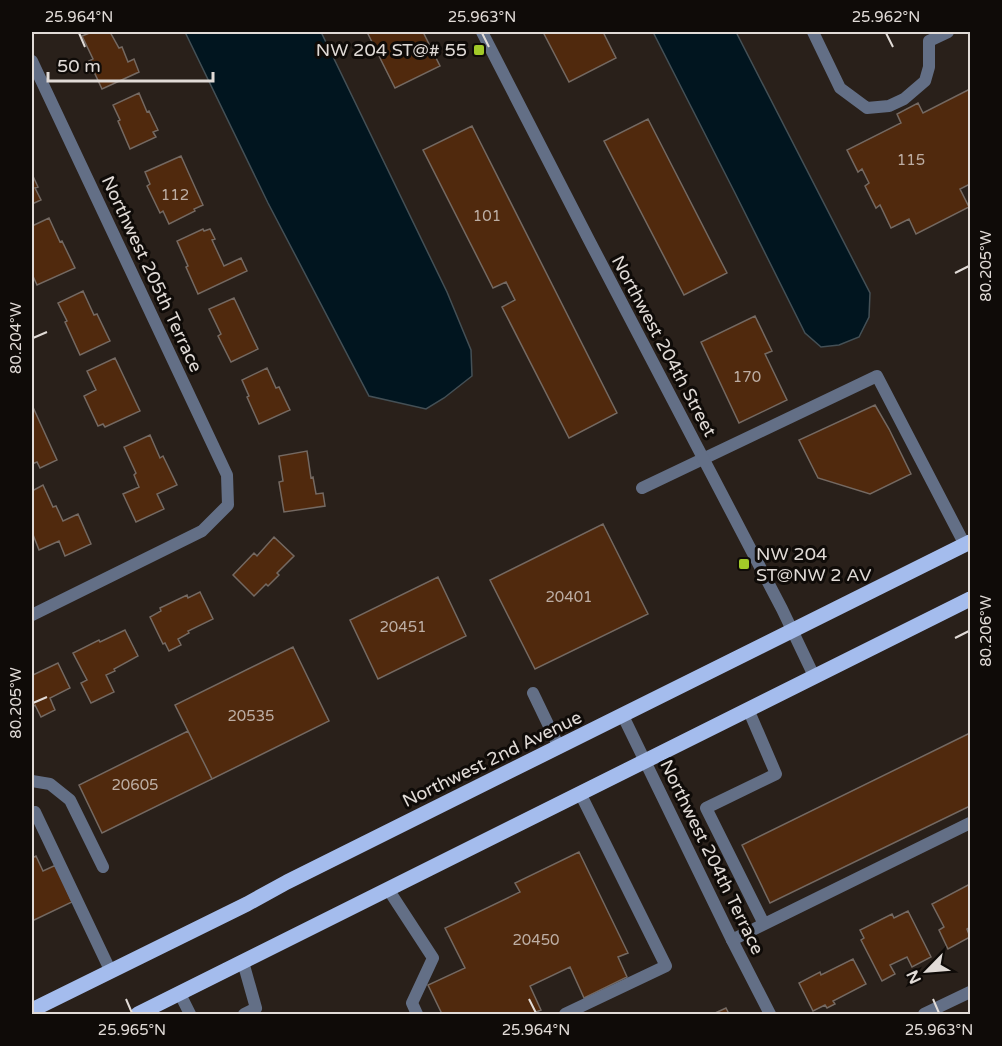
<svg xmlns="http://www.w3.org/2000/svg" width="1002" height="1046" font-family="'Varela Round',sans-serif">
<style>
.water{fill:#01151f;stroke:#445056;stroke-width:1.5}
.building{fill:#50290d;stroke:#746962;stroke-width:1.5}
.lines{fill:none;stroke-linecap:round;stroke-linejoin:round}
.service{stroke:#636f86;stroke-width:12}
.minor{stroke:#636f86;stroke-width:12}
.primary{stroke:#a4bced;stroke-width:15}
.ticks{fill:none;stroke:#e1dbd7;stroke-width:2}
.poi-dot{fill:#a2c928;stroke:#0f0b08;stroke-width:2}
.labels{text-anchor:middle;stroke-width:6;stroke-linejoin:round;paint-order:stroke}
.number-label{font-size:15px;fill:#bdaea4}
.poi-label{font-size:18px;fill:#e1dbd7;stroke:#0f0b08;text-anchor:end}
.street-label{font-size:18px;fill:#e1dbd7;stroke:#0f0b08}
.neatline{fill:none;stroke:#e1dbd7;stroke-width:2}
.ticks-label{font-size:15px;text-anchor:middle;fill:#e1dbd7}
</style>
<rect width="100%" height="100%" fill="#29201a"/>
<path class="water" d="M185,32H321L447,292L471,350L472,376L444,398L426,409L369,396L268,203Z
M653,32H736L870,293L869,317L859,337L839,345L821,347L805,333L735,193Z"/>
<path class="building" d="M92,32H110L119,48L122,47L128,62L134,59L139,72L102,89L89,61L93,59L82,36Z
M367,32H423L440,66L395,88Z
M543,32H603L616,58L569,82Z
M970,89V184L960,189L969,207L916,234L909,219L891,228L880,205L876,208L865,186L869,183L862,169L858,172L847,150L901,123L897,114L918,103L923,113Z
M139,93L147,112L149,111L158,130L153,132L156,137L130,149L118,121L120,120L113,105Z
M648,119L727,273L684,295L604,141Z
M472,126L617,413L569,438L502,307L515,300L506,282L493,288L423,150Z
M181,156L203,205L194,209L195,211L169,224L163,211L160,213L147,186L150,184L145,172Z
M32,174L38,187L35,188L41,200L32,204Z
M49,218L60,242L62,241L75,268L37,285L32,274V226Z
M203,229L204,231L210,229L215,239L212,240L224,266L241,258L247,271L198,294L186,267L188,266L177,241Z
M83,291L94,315L97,314L110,341L80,355L65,322L67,321L58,303Z
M234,298L258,349L231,362L218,336L221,334L209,309Z
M755,316L772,351L765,354L787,400L739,423L701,342Z
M115,358L140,411L105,427L103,424L98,426L84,396L96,390L87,371Z
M267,368L276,388L279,387L290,410L259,424L247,397L249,396L242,380Z
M32,405L57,460L40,468L37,462L32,464Z
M875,405L889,429L911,474L870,494L818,478L799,440Z
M150,435L160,458L163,456L177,485L157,494L164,509L136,522L123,494L139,487L134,475L136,473L124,447Z
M307,451L311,478L313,477L316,494L323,493L325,506L284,512L279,482L283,481L279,456Z
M43,485L53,507L56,506L63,521L78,514L91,544L65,556L59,541L39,550L32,532V491Z
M603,524L648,614L535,669L490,580Z
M274,537L294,556L277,573L279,575L268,586L266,584L254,596L233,575L254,553L257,556Z
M438,577L466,636L378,679L350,620Z
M200,592L213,619L188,631L189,633L178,639L181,645L169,651L165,643L163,644L150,617L161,611L160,608L187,595L188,598Z
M125,630L138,656L114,669L115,671L106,675L114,692L91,703L81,683L87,680L73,653L99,640L100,642Z
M293,647L329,721L212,779L175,705Z
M58,663L70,688L50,698L55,710L41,717L35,705L32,707V673L33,675Z
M188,731L212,779L102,833L79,785Z
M970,733V806L770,903L742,845Z
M579,852L628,953L618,957L627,977L584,998L570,967L530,986L541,1010L531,1014H487L486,1013L483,1014H442L428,985L465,968L445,928L520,892L515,883Z
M36,856L43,871L56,865L72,902L32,921V858Z
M970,884V927L967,929L970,937L948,949L939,930L944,927L932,904Z
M908,911L931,957L912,967L907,957L890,965L895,974L882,981L861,940L864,938L860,930L892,914L894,918Z
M853,959L866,984L833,1001L835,1004L827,1008L825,1005L813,1011L799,983L820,972L821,975Z
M726,1008L729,1014H713Z"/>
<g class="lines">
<path class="service" d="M813,32L840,88L867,108L889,106L904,99L925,81L929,67V41L948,32
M642,488L877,376L965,545
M533,693L559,747
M748,709L776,774L706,808L764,924
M32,781L50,784L70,800L103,867
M32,814L35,812L111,972
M388,889L433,958L412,1003L417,1014
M732,940L970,823
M243,962L256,1008L244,1014
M180,994L190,1014
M565,1014L666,966L580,793"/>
<path class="minor" d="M482,32L589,240L782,609L814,676
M32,61L227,475L228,505L202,531L32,615
M623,716L732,940L770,1014
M924,1014L970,992"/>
<path class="primary" d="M32,1010L247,904L287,882L970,542
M138,1014L970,599"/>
</g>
<path class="ticks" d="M79,33L85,47M482,33L489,47M886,33L893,47M955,273L969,266M33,338L47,332M955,638L969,631M33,703L47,697M126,999L132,1013M529,999L536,1013M933,999L939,1013"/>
<g class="poi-dot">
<rect x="473" y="44" width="12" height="12" rx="3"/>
<rect x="738" y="558" width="12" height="12" rx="3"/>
</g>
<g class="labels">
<g class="number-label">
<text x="911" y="165">115</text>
<text x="175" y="200">112</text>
<text x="487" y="221">101</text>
<text x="747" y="382">170</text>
<text x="569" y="602">20401</text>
<text x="403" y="632">20451</text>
<text x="251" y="721">20535</text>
<text x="135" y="790">20605</text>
<text x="536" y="945">20450</text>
</g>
<g class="poi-label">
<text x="467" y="56">NW 204 ST@# 55</text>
<text x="756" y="560" text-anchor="start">NW 204<tspan x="756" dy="21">ST@NW 2 AV</tspan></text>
</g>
<g class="street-label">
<text transform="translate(152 274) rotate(65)" y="6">Northwest 205th Terrace</text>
<text transform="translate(664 346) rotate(62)" y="6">Northwest 204th Street</text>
<text transform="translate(492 759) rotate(-26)" y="6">Northwest 2nd Avenue</text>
<text transform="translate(712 857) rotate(64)" y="6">Northwest 204th Terrace</text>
</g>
</g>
<rect width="1002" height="1046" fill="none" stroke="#0f0b08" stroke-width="66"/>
<g transform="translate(927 971) rotate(245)" stroke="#0f0b08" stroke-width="4.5" paint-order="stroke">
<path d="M0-4.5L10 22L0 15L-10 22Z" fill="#e1dbd7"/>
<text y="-9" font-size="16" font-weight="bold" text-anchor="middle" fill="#e1dbd7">N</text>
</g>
<path d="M48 72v9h165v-9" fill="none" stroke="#e1dbd7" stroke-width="3"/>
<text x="57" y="72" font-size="18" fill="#e1dbd7" stroke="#0f0b08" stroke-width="4.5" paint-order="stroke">50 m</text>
<rect x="33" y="33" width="936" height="980" class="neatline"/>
<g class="ticks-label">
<text x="79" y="22">25.964°N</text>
<text x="482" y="22">25.963°N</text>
<text x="886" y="22">25.962°N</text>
<text transform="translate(986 266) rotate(-90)" y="5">80.205°W</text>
<text transform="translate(16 338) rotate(-90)" y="5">80.204°W</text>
<text transform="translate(986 631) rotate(-90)" y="5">80.206°W</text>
<text transform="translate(16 703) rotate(-90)" y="5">80.205°W</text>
<text x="132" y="1035">25.965°N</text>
<text x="536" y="1035">25.964°N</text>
<text x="939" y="1035">25.963°N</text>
</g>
</svg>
